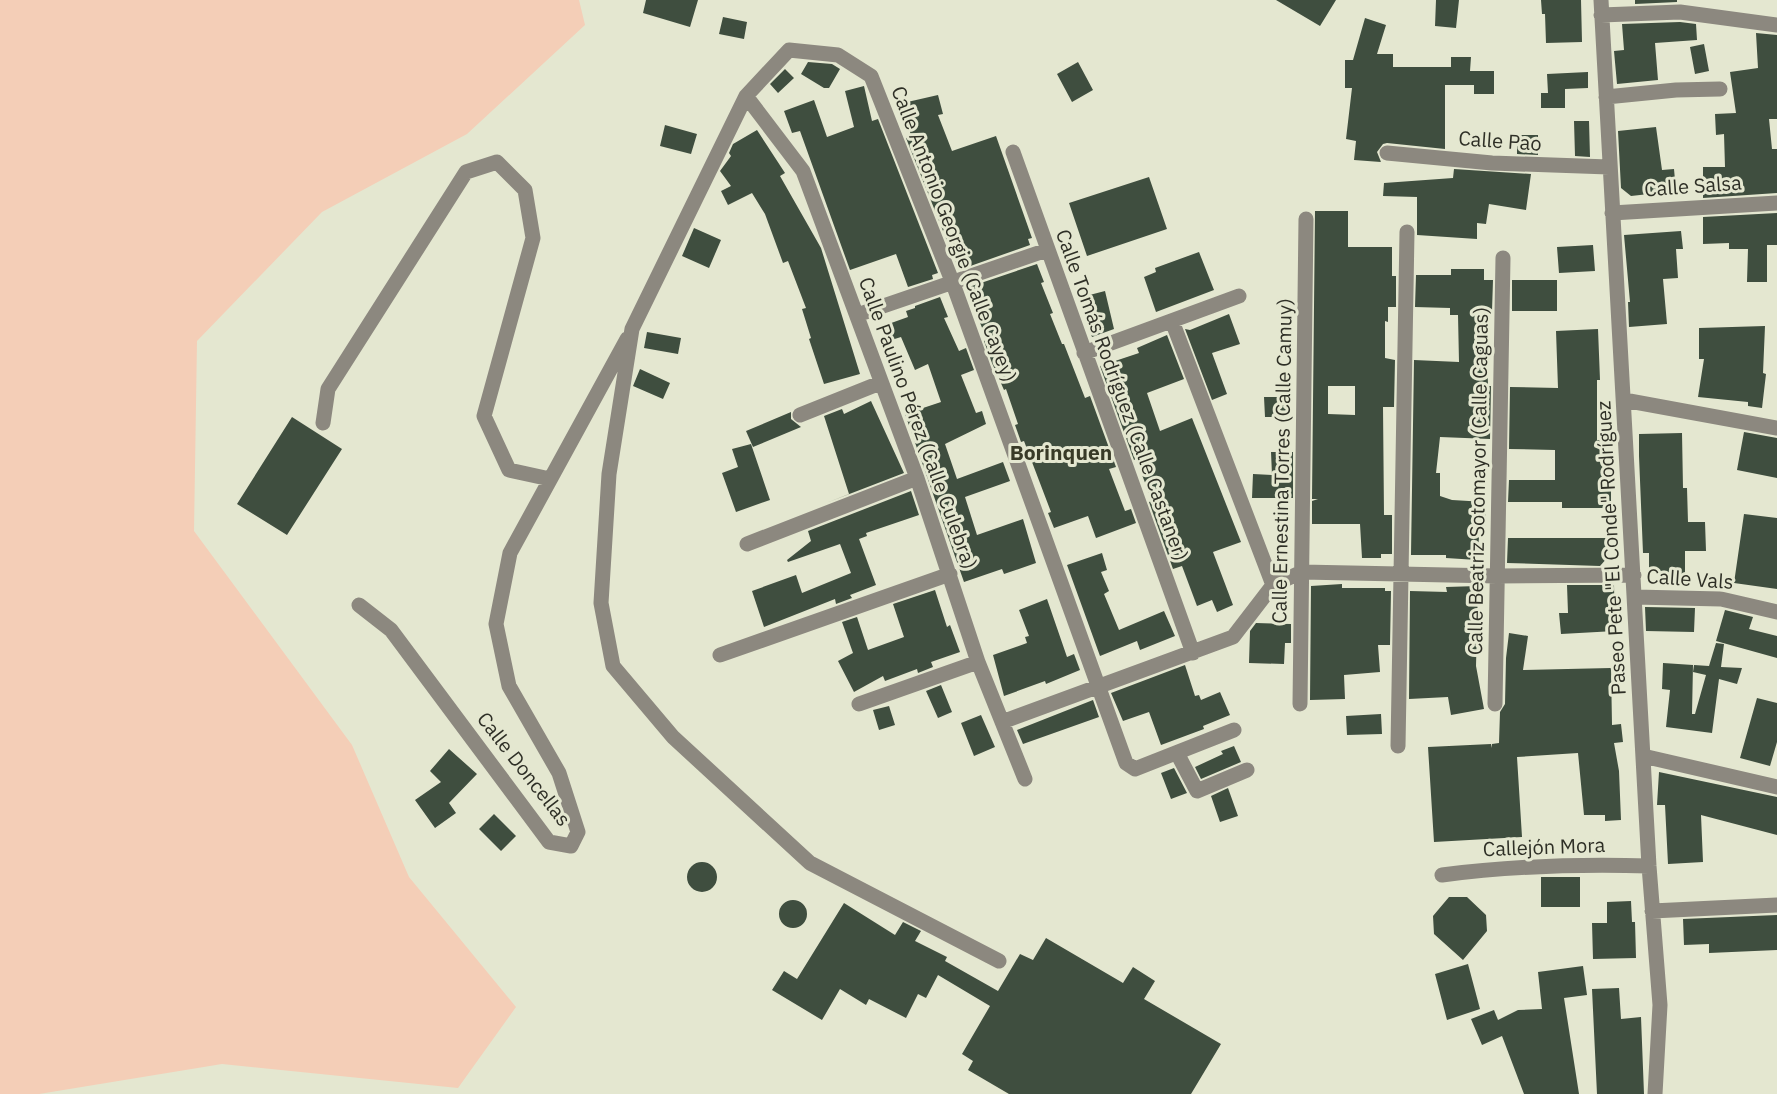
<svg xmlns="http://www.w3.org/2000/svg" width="1777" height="1094" font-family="'IBM Plex Sans',sans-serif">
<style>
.green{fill:#f4ceb7}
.building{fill:#3f4e3f;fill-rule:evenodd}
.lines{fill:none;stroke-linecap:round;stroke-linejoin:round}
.minor{stroke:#8c887f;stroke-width:15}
.labels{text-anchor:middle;stroke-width:6;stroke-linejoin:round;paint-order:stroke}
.street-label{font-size:20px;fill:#2e2f26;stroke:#e4e7d0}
.neighbourhood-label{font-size:21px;font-weight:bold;fill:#383a27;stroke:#e4e7d0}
</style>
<rect width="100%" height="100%" fill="#e4e7d0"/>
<path class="green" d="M0,0H579L585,25L467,134L322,212L197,341L194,531L352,745L409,877L516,1007L458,1088L222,1064L39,1094H0Z"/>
<path class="building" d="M646,0H698L690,27L643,13Z
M1276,0H1336L1320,26Z
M1436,0H1459L1456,28L1435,26Z
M1541,0H1581L1582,42L1546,43L1545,14H1542Z
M1635,0H1677V2L1635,4Z
M723,17L747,22L744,39L719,34Z
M1365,18L1386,25L1377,54H1393V67H1451V57H1471L1470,71H1494V94H1474V85H1445V149L1387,143L1383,144L1377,152L1381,162L1354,160L1356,141L1346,139L1352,88H1345V60H1353Z
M1680,22L1696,24L1697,40L1655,43L1658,80L1617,84L1614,51L1624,50L1622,24Z
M1756,33L1777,35V119H1769L1772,149H1777V193L1703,198V167H1725L1724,134L1716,135L1715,114L1736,113L1730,72L1758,68Z
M1704,44L1709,71L1695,74L1690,47Z
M808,62L832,64L840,69L829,88H824L801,74Z
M1078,62L1093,90L1072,102L1057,74Z
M785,69L794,78L778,93L770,84Z
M1588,72V88L1565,89V108H1541V93H1548L1547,74Z
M864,86L872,121L878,119L938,273L932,275L933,279L908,287L896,254L850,270L800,131L792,133L784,111L814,100L827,137L854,127L845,91Z
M938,95L943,114L938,115L952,151L996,136L1032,238L1028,239L1030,245L959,270L957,266L906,138L911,136L903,103Z
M1574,121H1589L1590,157L1575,156Z
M665,125L697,134L691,154L660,146Z
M1656,127L1662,170L1674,169L1676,191L1631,196L1621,188L1618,131Z
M757,130L785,173L780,176L821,248L860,374L824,384L809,339L811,338L802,309L806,308L788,261L783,263L765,214L752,193L728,205L721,191L731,186L720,171L731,156L729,153L733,144Z
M1517,135H1538V155L1517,154Z
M1454,169L1531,174L1526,210L1489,204L1486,224L1477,223V239L1417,235V197L1383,196L1384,183L1453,178Z
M1149,177L1167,229L1087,256L1069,203Z
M1315,211H1348V247H1392V276H1396V307H1388V322L1385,321V358L1395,360L1394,407H1383L1384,515H1392V554H1381V558H1362L1360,524H1312V501L1318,499H1312ZM1328,386H1355V415L1328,414Z
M1777,213V245H1767V282H1747L1748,249H1729V243L1703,244V217Z
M694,228L721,240L709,268L682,256Z
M1681,231L1683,249H1676L1678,278L1663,279L1667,324L1629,327L1628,302H1630L1624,235Z
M1593,245L1595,271L1559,273L1557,247Z
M1199,252L1214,290L1156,312L1144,277L1156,272L1155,268Z
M1037,264L1044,282L1041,283L1053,313L1050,314L1062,344H1064L1085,398L1090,396L1116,467L1109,469L1125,511L1131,509L1136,523L1096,538L1088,516L1054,528L1048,513L1051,512L1024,441L1021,442L1015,425L1018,424L1006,389L1004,390L992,363L984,341L987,340L966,288Z
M1451,269H1484V280H1493L1492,311H1488L1487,354L1488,386H1491L1490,439L1440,437L1436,473H1440V496L1452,500L1486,502L1485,527L1480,526L1477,560L1446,558V555H1411L1414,360L1459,362L1458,315H1450V308L1415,307L1416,275H1451Z
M1512,280H1557V311H1512Z
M1105,291L1114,329L1092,337L1078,298Z
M940,297L948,317L944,318L959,351L966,348L974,370L961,375L976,413L982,411L986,424L945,444L957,479L1003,462L1010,481L965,497L977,535L1023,519L1036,563L1004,574L1002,569L964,582L905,414L941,402L928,364L915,370L901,337L885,342L880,327L908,317L906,311L915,308V306Z
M1229,314L1240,344L1212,353L1227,394L1212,400L1185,329L1190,330Z
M1765,326L1763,373L1766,374L1762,408L1748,406V402L1698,397L1704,359H1699V328Z
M1598,329L1600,380H1597V440H1603V481H1611V508H1562V502H1508L1509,480H1555V450L1509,449L1510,387L1558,388L1556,331Z
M647,332L681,338L678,354L644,348Z
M1167,335L1184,379L1147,393L1160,431L1192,418L1241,542L1213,552L1233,605L1217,612L1212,600L1197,606L1182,566L1173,569L1149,502L1152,501L1136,459L1134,460L1100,366L1139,353L1137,348Z
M640,369L670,383L663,399L633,386Z
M1264,397H1287V417H1265Z
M871,401L904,473L826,503L849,494L824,416L842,409L844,414Z
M791,412V419L801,427L753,447L746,431Z
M292,417L342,449L287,535L237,504Z
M1744,432L1777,438V478L1737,470Z
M1682,433L1683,488H1687L1688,522H1705L1706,551H1685V576L1649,571V553H1643L1639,456V434Z
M751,444L770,500L736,512L722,473L738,467L732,449Z
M1271,452H1293V498H1252L1253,474L1272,475Z
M911,491L919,515L866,533L867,536L859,539L876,585L850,595L852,598L836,604L835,599L764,627L752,591L796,575L802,593L851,573L840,544L788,562L787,560L811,541L808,531Z
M1744,514L1777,518V589L1734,583Z
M1508,538H1609L1608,557L1600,566L1507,563Z
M1102,553L1107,570L1101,572L1109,591L1104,594L1119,630L1164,611L1175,636L1140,650L1137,641L1100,656L1067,565Z
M1342,584V588H1385V591H1391L1390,645H1378L1380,672L1344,675L1345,699L1310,700L1311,586Z
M1567,585H1614L1615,631L1561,634L1559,613H1568Z
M1478,586L1476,666L1484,709L1451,715L1448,697L1409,699L1410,591L1447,592L1446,587Z
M935,590L947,627L950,625L960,652L931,662L933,667L918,673L917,669L885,681L883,676L854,692L838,661L853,653L842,622L857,617L868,650L904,637L893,604Z
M1047,599L1067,657L1074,654L1080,670L1046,684L1045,681L1004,696L993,655L1027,643L1025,637L1029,636L1019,610Z
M1645,607L1695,608L1694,632L1646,631Z
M1725,610L1753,617L1749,629L1777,636V658L1716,641Z
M1256,623L1291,624V643H1285L1284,664L1249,663L1250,631Z
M1509,633L1528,636L1523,670L1611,668L1612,725L1621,724L1623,742L1614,743L1619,771L1621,820L1605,821V815H1584L1578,753L1517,757L1522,837L1434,842L1428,747L1491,744V748L1492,744L1499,743L1500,712L1505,704L1506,658Z
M1716,643L1724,644L1721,667L1742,668L1737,684L1719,679L1712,733L1666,727L1670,690L1662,689L1663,663L1693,665L1692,714H1695L1706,675L1693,672L1694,665L1709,666Z
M1185,665L1195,696L1199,695L1201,700L1220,692L1230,715L1203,726L1204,729L1161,745L1149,712L1123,721L1111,693Z
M941,685L952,712L938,718L926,691Z
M1757,698L1777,703V742L1770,766L1740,758Z
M1093,700L1099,717L1023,744L1017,730Z
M889,706L895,725L879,730L873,710Z
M1381,714L1382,734L1347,735L1346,716Z
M981,715L995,747L974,756L961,723Z
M1234,746L1241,762L1201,779L1195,767L1223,754L1221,751Z
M449,749L477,774L449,803L456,813L435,828L415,800L441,782L430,771Z
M1174,768L1187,793L1171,799L1161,773Z
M1659,772L1777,797V835L1701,815L1703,862L1668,864L1665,805H1657Z
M1228,788L1238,816L1220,822L1211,796Z
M494,814L516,836L501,851L479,829Z
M687 877a15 15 0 1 1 30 0a15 15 0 1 1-30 0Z
M1541,877H1580V907H1541Z
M1449,897H1467L1486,915L1487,931L1463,960L1434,934L1433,916Z
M779 914a14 14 0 1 1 28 0a14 14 0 1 1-28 0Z
M1631,901L1632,922H1635L1636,958L1593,959L1592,923H1607V902Z
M844,903L895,935L903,922L921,931L915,941L947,957L945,961L998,991L1020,954L1033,960L1046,938L1123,983L1133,967L1155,981L1144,999L1221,1044L1191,1094H1009L968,1070L973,1061L962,1054L990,1006L938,975L926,998L918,994L906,1018L869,999L866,1005L840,989L822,1020L772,990L784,971L797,979Z
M1777,915V950L1709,953V944L1684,945L1683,919Z
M1468,964L1480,1009L1447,1020L1435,974Z
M1583,966L1587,995L1564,998L1579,1094H1524L1502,1036L1482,1045L1471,1019L1494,1010L1498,1020L1518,1010L1542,1009L1538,972Z
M1619,988L1621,1019L1641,1017L1644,1094H1597L1592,989Z"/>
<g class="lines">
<path class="minor" d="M1601,0L1649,866L1660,1005L1655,1094
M1601,15L1680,12L1777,25
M746,96L803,171L917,478L978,662L1025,779
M1606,97L1676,90L1720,89
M1013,152L1193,653
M1387,153L1492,163L1609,167
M1612,213L1777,203
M857,315L1047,250
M1172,321L1273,585
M1084,353L1239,296
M1624,400L1777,428
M800,415L880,383
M323,423L328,389L466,172L497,162L525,190L533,238L484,416L509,470L550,479
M747,544L917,478
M1635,597L1721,599L1777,612
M359,605L391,630L549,842L571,846L578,832L559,773L509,686L496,624L510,553L627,339
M720,655L950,574
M859,704L978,662
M1300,704L1306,219
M1495,704L1503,258
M1002,722L1233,637L1273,585L1302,572L1497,576L1634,575
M1398,746L1407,232
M1177,753L1197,791L1247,770
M1643,756L1777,787
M1442,875C1511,866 1580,864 1649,866
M1652,911L1777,905
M999,961L810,863L673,737L613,666L601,603L609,474L632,329L746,96L789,50L838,55L871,76L952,281L1126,763L1135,769L1234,730"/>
</g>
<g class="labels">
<g class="street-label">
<text transform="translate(1500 141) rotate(4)" y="7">Calle Pao</text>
<text transform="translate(1693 186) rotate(-4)" y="7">Calle Salsa</text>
<text transform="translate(954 234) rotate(69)" y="7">Calle Antonio Georgie (Calle Cayey)</text>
<text transform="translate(1122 395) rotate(70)" y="7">Calle Tomás Rodríguez (Calle Castaner)</text>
<text transform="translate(918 423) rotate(70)" y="7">Calle Paulino Pérez (Calle Culebra)</text>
<text transform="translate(1282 461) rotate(-89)" y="7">Calle Ernestina Torres (Calle Camuy)</text>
<text transform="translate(1478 481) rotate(-89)" y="7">Calle Beatriz Sotomayor (Calle Caguas)</text>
<text transform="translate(1611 548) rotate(-93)" y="7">Paseo Pete "El Conde" Rodríguez</text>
<text transform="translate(1690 579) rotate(4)" y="7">Calle Vals</text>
<text transform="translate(524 769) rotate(52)" y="7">Calle Doncellas</text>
<text transform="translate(1544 847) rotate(-2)" y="7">Callejón Mora</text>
</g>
<g class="neighbourhood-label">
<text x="1061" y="460">Borinquen</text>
</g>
</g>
</svg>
